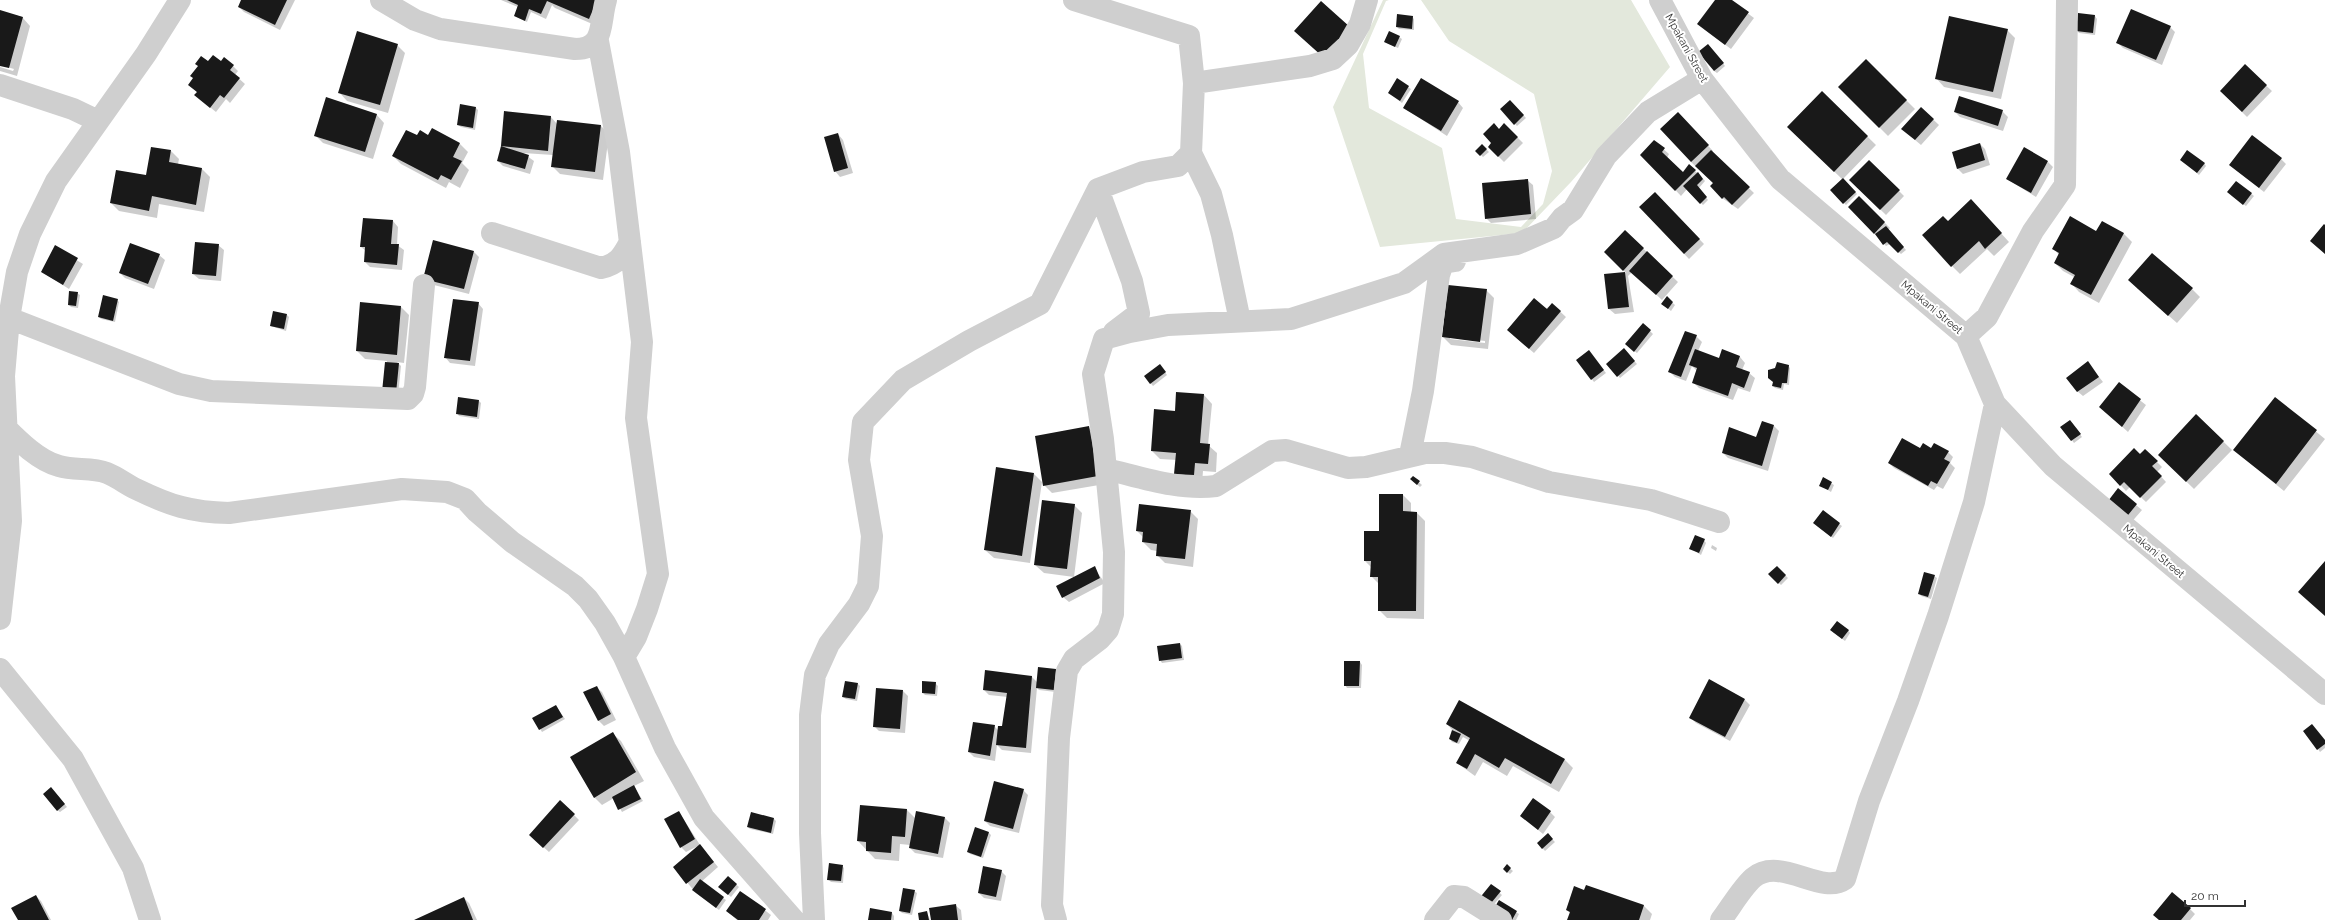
<svg xmlns="http://www.w3.org/2000/svg" width="2325" height="920" font-family="Raleway,sans-serif">
<style>
.green{fill:#e3e8dc}
.shadow{fill:#0003;fill-rule:evenodd}
.building{fill:#191919}
.lines{fill:none;stroke-linecap:round;stroke-linejoin:round}
.minor{stroke:#cfcfcf;stroke-width:22}
.labels{text-anchor:middle;stroke-width:4;stroke-linejoin:round;paint-order:stroke}
.street-label{font-size:11px;fill:#323232;stroke:#fff}
</style>
<rect width="100%" height="100%" fill="#fff"/>
<path class="green" d="M1383,0H1389L1386,1L1363,54L1369,108L1442,148L1456,219L1521,227L1543,204L1552,171L1534,94L1449,41L1421,0H1631L1670,67L1571,182L1522,233L1380,247L1333,107Z"/>
<path class="shadow" d="M242,0H295L280,30L244,12L239,7Z
M501,0H608L597,26L555,8L552,5L546,19L531,12L527,22L515,16L518,7Z
M1717,0H1730L1754,18L1731,49L1704,29Z
M0,11L22,17L30,26L17,76L0,71V67L13,71L14,69L0,65Z
M2079,14L2095,16L2097,19L2095,35L2079,33L2077,30Z
M1412,17L1414,19V30L1399,29L1397,27Z
M2170,27L2175,32L2162,65L2123,48L2118,43Z
M2007,30L2015,38L2001,99L1944,87L1936,78Z
M1399,37L1402,39L1398,48L1385,42Z
M397,45L405,53L388,113L347,101L339,92Z
M1710,47L1725,66L1717,73L1714,71Z
M1866,60L1915,109L1888,136L1839,87Z
M208,63L233,66L238,71L235,75L245,84L230,103L226,99L216,112L201,100L198,93L190,85Z
M2245,66L2272,91L2247,117L2221,91Z
M1397,80L1411,89L1402,103L1389,93Z
M1822,92L1876,145L1843,179L1857,194L1846,205L1831,190L1842,179L1788,127Z
M1510,101L1526,118L1517,126L1501,109Z
M1458,102L1463,108L1447,136L1404,108Z
M476,108L478,110L475,130L461,127L458,125Z
M1922,109L1939,125L1921,145L1908,134Z
M2002,111L2008,117L2003,131L1960,117L1955,112Z
M505,113L551,117L557,124L601,126L609,134L603,180L560,174L552,166L553,155L523,153L534,161L530,174L503,166L498,161L502,147Z
M376,114L384,123L373,159L323,143L315,135Z
M1683,119L1713,151L1712,153L1754,193L1738,209L1722,198L1714,184L1691,162Z
M1504,124L1523,143L1504,162L1489,147Z
M432,130L460,144L468,152L462,163L469,170L460,188L449,182L446,188L401,164L393,156L417,137H429Z
M838,134L843,140L853,173L840,177L835,171Z
M1654,141L1669,154L1667,158L1683,174L1689,166L1701,176L1705,181L1699,188L1708,200L1703,205L1687,189L1681,196L1642,155Z
M1980,144L1985,149L1990,165L1963,174L1958,169L1953,153Z
M1482,145L1489,152L1483,157L1477,151Z
M171,151L179,159L178,164L202,169L210,177L204,212L159,204L157,218L119,211L111,203L147,177Z
M2281,159L2286,164L2264,192L2236,170Z
M1869,161L1904,196L1886,215L1850,180Z
M2048,162L2053,167L2036,197L2007,179Z
M2184,162L2204,163L2206,166L2199,175Z
M1527,180L1533,185L1536,219L1491,223L1486,218Z
M2237,182L2254,196L2246,206L2231,195Z
M1655,193L1704,244L1689,259L1640,207Z
M1859,197L1890,228L1888,230L1906,250L1901,254L1890,244L1886,246L1849,207Z
M1979,209L2009,242L1994,256L1987,249L1960,274L1952,266Z
M364,219L393,221L398,227L397,245L404,250L402,270L370,267L365,262L366,251L361,247Z
M2102,222L2124,234L2132,242L2099,303L2079,292L2071,283L2074,277L2063,271L2055,263L2059,255L2054,249L2097,232Z
M1625,231L1678,282L1662,300L1632,272L1628,276L1634,312L1615,314L1609,309L1605,275L1626,273L1605,252Z
M218,245L224,250L221,281L199,279L193,274Z
M55,247L83,264L69,289L42,272Z
M474,252L479,257L469,294L430,284Z
M159,255L165,260L154,289L125,278L120,273Z
M2137,288L2192,289L2200,297L2177,323Z
M1486,290L1494,298L1488,349L1451,345L1443,337ZM1450,337L1485,341V343L1450,339Z
M77,293L80,295L78,308L71,307L69,305Z
M1667,298L1675,305L1671,311L1665,306Z
M117,300L119,302L115,322L101,319L99,317Z
M478,303L483,309L475,366L450,363L445,357Z
M1552,304L1566,317L1534,353L1513,335Z
M401,307L409,315L404,363L397,362L401,366L398,395L383,391L387,361L365,359L357,351Z
M287,315L289,317L286,331L271,326Z
M1643,324L1653,334L1637,353L1629,347Z
M1696,336L1702,342L1698,351L1719,359L1722,351L1740,357L1745,363L1742,370L1749,373L1755,378L1750,392L1738,388L1733,400L1699,388L1693,382L1697,371L1692,366L1686,381L1675,377L1670,372Z
M1626,352L1637,364L1620,378L1608,364Z
M1591,354L1606,373L1594,382L1577,360Z
M2088,363L2103,382L2083,396L2077,391Z
M1788,366L1790,368L1789,385L1784,384L1783,390L1775,388L1773,386Z
M1162,368L1167,375L1153,386L1145,377Z
M2119,384L2146,405L2128,432L2106,412Z
M1204,395L1212,404L1208,445L1217,453L1216,472L1203,471L1202,483L1184,482L1176,474L1177,460L1160,459L1152,451L1176,412Z
M2275,398L2325,439L2284,491L2234,450Z
M479,401L481,403L479,419L459,416L457,413Z
M2196,415L2232,450L2194,489L2159,455Z
M2072,423L2082,437L2074,443L2062,427Z
M1774,426L1779,431L1768,471L1728,458L1723,453L1757,438Z
M1089,428L1097,436L1105,484L1052,493L1044,485Z
M1931,449L1948,452L1953,457L1950,463L1955,468L1943,489L1937,486L1934,490L1894,468L1889,463L1920,450Z
M2145,450L2162,467L2157,472L2166,482L2146,502L2130,487L2126,491L2110,474Z
M1034,474L1042,482L1030,563L994,558L985,550Z
M1413,477L1422,485L1420,487L1413,481Z
M1823,479L1834,485L1831,492L1820,485Z
M2118,490L2142,510L2129,525Z
M1403,495L1411,503V513H1417L1425,521L1424,619L1387,618L1379,610V584L1371,576V567L1365,561Z
M1074,505L1082,513L1074,577L1044,573L1035,565Z
M1190,511L1198,519L1193,567L1165,563L1157,555V551L1151,550L1143,542L1144,538L1137,531Z
M1823,512L1842,526L1833,538L1817,526Z
M1704,540L1706,543L1701,555L1690,548Z
M1712,545L1717,548L1716,551L1711,548Z
M1777,567L1788,578L1781,585L1770,574Z
M1094,568L1105,583L1069,602L1063,597Z
M1934,576L1937,578L1931,599L1921,596L1919,593Z
M1848,630L1850,633L1845,641L1833,632Z
M1180,644L1182,646L1184,660L1162,663L1160,660Z
M1360,662L1362,665L1361,688H1347L1345,685Z
M1056,669L1058,672L1056,692L1039,690L1037,688L1031,753L1002,750L997,745L995,761L974,757L969,752L994,726L998,730L1003,727L1008,697L989,695L984,690L986,671L1032,677L1037,682Z
M935,683L938,686L937,696L925,695L923,693Z
M858,684L860,686L857,701L846,699L843,697Z
M596,687L602,692L616,720L604,726L599,721L585,693Z
M903,691L908,696L905,733L879,731L874,726Z
M1745,700L1750,705L1730,741L1696,723L1690,717Z
M556,706L565,719L542,732L534,719Z
M1447,724L1565,760L1573,768L1559,792L1513,766L1507,776L1483,762L1475,776L1457,763L1470,741L1463,737L1459,744L1452,742L1450,739L1453,731Z
M612,733L621,741L644,781L634,786L643,801L622,812L614,798L602,805L594,797Z
M2325,741V748L2320,752L2318,749Z
M1023,790L1028,795L1019,833L990,826L985,821Z
M54,791L67,807L60,812L57,810Z
M561,802L579,820L549,852L530,835Z
M861,807L907,810L916,819L945,818L950,823L943,858L915,853L910,848V845L900,844L899,861L875,859L858,841Z
M679,812L700,845L686,852L681,847Z
M1550,812L1555,817L1543,834L1521,816Z
M752,813L774,819L776,821L773,834L750,829L748,827Z
M988,832L991,835L983,858L970,854L968,852Z
M1548,835L1555,842L1545,851L1538,843Z
M700,845L718,867L701,882L726,900L719,910L696,893L674,867Z
M842,866L844,868L843,883L831,882L828,879Z
M1507,866L1513,871L1510,874L1504,869Z
M1001,871L1006,876L1001,901L984,898L979,893Z
M728,877L739,887L731,897L722,889Z
M1491,885L1502,895L1490,909Z
M914,891L917,893L912,915L902,913L900,911Z
M1585,891L1644,906L1652,914L1650,920H1568L1571,914L1567,910Z
M741,892L771,915L768,920H737L727,911Z
M36,896L41,901L51,920H19Z
M464,898L469,903L477,920H417Z
M1500,902L1519,914L1516,920H1509Z
M955,905L961,910L962,920H932Z
M871,909L892,913L894,916V920H869Z
M2190,909L2195,914L2190,920H2159Z
M927,912L930,920H920Z"/>
<path class="building" d="M241,0H287L275,25L238,7Z
M507,0H597L589,19L547,1L541,14L529,9L525,21L514,16L518,5Z
M1715,0H1732L1749,12L1725,45L1697,24Z
M1321,1L1350,27L1323,57L1294,31Z
M2131,9L2171,26L2156,60L2116,43Z
M0,10L23,17L9,68L0,66Z
M2078,13L2095,15L2093,33L2076,31Z
M1397,14L1413,16L1412,29L1396,27Z
M1949,16L2008,29L1993,92L1935,79Z
M357,31L398,44L380,105L338,93Z
M1389,31L1400,36L1395,47L1384,42Z
M1708,44L1724,63L1714,71L1698,52Z
M213,55L221,61L224,57L234,65L230,70L240,78L224,98L220,95L210,108L194,95L197,92L188,85L193,78L190,76L198,66L195,64L201,56L208,61Z
M1866,59L1907,100L1879,128L1838,87Z
M2245,64L2267,85L2242,112L2220,91Z
M1397,78L1409,86L1400,101L1388,93Z
M1421,78L1459,101L1441,131L1403,108Z
M1822,91L1868,136L1834,172L1787,127Z
M1959,96L2003,110L1998,126L1954,112Z
M326,97L377,114L365,152L314,136Z
M1510,100L1524,115L1514,125L1500,109Z
M460,104L476,107L473,128L457,125Z
M1921,107L1934,119L1915,140L1901,129Z
M504,111L551,116L548,151L501,146Z
M1678,112L1709,145L1691,162L1660,129Z
M557,120L601,125L595,172L551,167Z
M1494,123L1499,129L1504,123L1518,137L1498,157L1488,147L1491,143L1483,134Z
M432,128L460,143L453,157L462,161L451,180L441,175L438,180L392,156L406,130L417,135L420,130L428,135Z
M838,133L848,168L834,172L824,137Z
M2252,135L2282,158L2259,188L2229,165Z
M1654,140L1665,148L1662,152L1683,172L1689,164L1696,170L1675,191L1640,155Z
M1980,143L1985,160L1957,169L1952,152Z
M1482,144L1487,149L1480,156L1475,151Z
M501,146L529,155L525,169L497,161Z
M151,147L171,150L169,162L202,168L196,205L152,196L149,211L110,203L116,170L146,175Z
M2024,147L2048,161L2031,193L2006,179Z
M1711,150L1750,187L1732,205L1724,197L1722,199L1710,186L1713,183L1695,166Z
M2187,150L2205,163L2197,173L2180,160Z
M1869,160L1900,190L1880,210L1849,180Z
M1698,172L1703,179L1697,185L1707,197L1700,204L1683,186Z
M1843,178L1856,192L1843,204L1830,190Z
M1528,179L1531,214L1485,219L1482,183Z
M2236,181L2252,193L2243,205L2227,192Z
M1655,192L1700,239L1684,254L1639,207Z
M1859,196L1885,222L1874,234L1848,207Z
M1971,199L2002,233L1985,249L1979,241L1951,267L1922,235L1943,216L1948,221Z
M2070,216L2096,231L2102,221L2124,233L2091,295L2070,284L2075,275L2054,263L2059,253L2052,249Z
M363,218L393,220L391,244H399L397,265L364,262L365,247H360Z
M2324,224L2325,225V254L2310,241Z
M1886,226L1904,247L1898,253L1887,242L1883,245L1875,234Z
M1625,230L1644,248L1623,271L1604,252Z
M433,240L474,251L464,289L423,279Z
M195,242L219,244L216,276L192,274Z
M130,243L160,254L148,284L119,273Z
M55,245L78,258L63,285L41,272Z
M1647,251L1673,276L1656,295L1629,271Z
M2152,253L2193,288L2168,316L2128,280Z
M1625,272L1629,307L1608,309L1604,274Z
M1448,285L1487,289L1480,342L1442,337Z
M69,291L78,292L76,306L68,305Z
M103,295L118,299L113,321L98,317Z
M1667,296L1673,302L1668,309L1661,304Z
M1534,298L1547,309L1552,303L1561,311L1529,349L1507,330Z
M453,299L479,302L470,361L444,358Z
M360,302L401,306L397,355L356,351Z
M273,311L287,314L284,329L270,326Z
M1643,323L1651,330L1634,352L1625,344Z
M1685,331L1697,335L1681,377L1668,372Z
M1624,348L1635,361L1617,377L1606,364Z
M1695,349L1719,358L1722,349L1740,356L1736,367L1750,372L1744,388L1732,383L1728,396L1692,383L1697,368L1689,365Z
M1589,350L1604,370L1591,380L1576,360Z
M2088,361L2099,377L2077,392L2066,378Z
M385,362L399,363L396,393L382,392Z
M1777,362L1789,365L1787,383H1782L1781,388L1772,386L1773,382L1768,378V370L1775,368Z
M1160,364L1166,372L1150,384L1144,376Z
M2119,382L2141,399L2122,427L2099,407Z
M1176,392L1204,394L1200,443L1210,444L1208,464L1195,463L1194,475L1174,474L1176,453L1151,451L1154,409L1175,411Z
M458,397L479,400L477,417L456,414Z
M2275,397L2317,430L2276,484L2233,450Z
M2196,414L2224,441L2186,482L2158,455Z
M2070,420L2081,434L2071,441L2060,427Z
M1762,421L1774,425L1762,466L1722,453L1729,427L1756,437Z
M1089,426L1098,476L1043,486L1035,436Z
M1902,438L1920,448L1923,443L1931,448L1934,443L1949,451L1944,459L1950,462L1937,484L1931,481L1928,486L1888,463Z
M2134,448L2140,454L2145,449L2158,461L2152,466L2162,476L2140,498L2124,482L2120,486L2109,474Z
M996,467L1034,473L1022,556L984,550Z
M1413,476L1420,481L1417,485L1410,479Z
M1823,477L1832,482L1828,490L1819,486Z
M2118,488L2137,504L2124,520L2105,505Z
M1379,494H1403V511L1417,512L1416,611H1378V577H1370L1371,561H1364V531H1379Z
M1042,500L1075,504L1067,569L1034,565Z
M1139,504L1191,510L1185,559L1156,556L1157,544L1142,542L1143,532L1136,531Z
M1823,510L1840,523L1831,537L1813,523Z
M1695,535L1705,539L1699,553L1689,549Z
M2325,561V616L2298,592Z
M1095,566L1100,578L1062,598L1056,586Z
M1777,566L1786,575L1778,584L1768,574Z
M1924,572L1935,575L1928,597L1918,594Z
M1837,621L1849,630L1842,639L1830,630Z
M1180,643L1182,658L1159,661L1157,646Z
M1344,661H1360L1359,686H1344Z
M1038,667L1056,669L1054,690L1036,688Z
M985,670L1032,676L1026,748L996,745L998,726H1002L1007,693L983,690Z
M1709,679L1745,699L1725,737L1689,718Z
M845,681L858,683L855,699L842,697Z
M922,681L936,682L935,694L922,693Z
M597,686L611,714L598,721L583,692Z
M876,688L903,690L900,729L873,727Z
M1459,700L1565,759L1551,784L1505,758L1499,768L1475,754L1467,769L1456,763L1470,738L1446,724Z
M556,705L563,717L539,730L532,718Z
M973,722L995,725L990,756L968,752Z
M2312,724L2325,740V744L2317,750L2303,731Z
M1452,730L1461,734L1457,743L1449,739Z
M613,732L636,772L594,798L570,757Z
M994,781L1024,789L1013,829L984,821Z
M634,785L641,799L618,810L612,797Z
M51,787L65,804L57,811L43,794Z
M1533,798L1551,811L1538,830L1520,816Z
M560,800L575,814L543,848L529,835Z
M860,805L907,809L905,837L892,836L891,853L866,851V842L857,841Z
M679,811L695,839L680,848L664,819Z
M916,811L945,817L938,854L909,848Z
M751,812L774,818L771,833L747,827Z
M975,827L989,832L981,857L967,852Z
M1548,833L1553,839L1542,849L1537,843Z
M700,844L714,862L686,884L673,867Z
M829,863L843,865L841,881L827,880Z
M1507,864L1511,868L1507,873L1503,869Z
M983,866L1002,870L996,897L978,893Z
M728,876L737,884L728,895L718,887Z
M700,879L724,897L716,908L692,890Z
M1491,884L1501,891L1487,908L1478,900Z
M1586,885L1644,905L1639,920H1567L1570,912L1566,910L1574,886L1584,890Z
M903,888L915,890L910,913L899,911Z
M740,891L766,909L759,920H738L726,911Z
M2172,892L2191,908L2181,920H2159L2153,915Z
M36,895L49,920H18L11,908Z
M464,897L473,920H414Z
M1499,900L1517,911L1512,920L1493,910Z
M956,904L958,920H931L929,908Z
M870,908L892,912L891,920H868Z
M927,911L929,920H919L918,913Z"/>
<g class="lines">
<path class="minor" d="M381,0L415,20L440,29L575,49C606,49 599,23 606,0
M1074,0L1189,36L1194,83L1191,153L1178,166L1143,172L1098,189L1132,281L1139,313L1114,332
M1660,0L1702,79L1780,179L1966,336L1995,404L2053,466L2325,694
M598,41L619,152L642,342L636,418L658,574L647,609L636,637L624,657
M1194,83L1310,66L1333,59L1348,45L1360,24L1367,0
M0,85L73,109L98,121
M1191,153L1211,194L1222,235L1240,321
M492,233L601,268C618,264 622,257 630,242
M9,318L179,384L211,391L408,399L413,394L415,387L424,285
M1966,336L1987,317L2033,231L2065,185L2067,0
M0,427H5C19,441 39,461 59,466C74,471 91,467 107,473C117,477 126,484 136,489C171,506 191,512 229,513L402,489L447,492L465,499L477,512L512,542L575,586L588,599L605,623L624,657L665,748L704,818L794,920
M1410,455L1423,391L1439,275L1443,263L1455,261
M1106,469C1140,477 1180,491 1216,486L1272,451L1286,450L1348,468L1366,467L1425,453H1445L1472,457L1549,482L1651,500L1719,522
M0,619L11,521L4,376L9,318L17,272L30,234L56,181L146,54L180,0
M0,669L73,759L133,868L150,920
M814,920L810,833V715L815,675L829,644L859,604L868,586L872,536L859,460L863,422L903,380L969,341L1040,304L1098,189
M1056,920L1052,905L1059,738L1067,671L1074,659L1100,639L1108,630L1113,614L1114,552L1103,439L1093,374L1104,339L1130,332L1168,325L1291,319L1404,283L1444,254L1517,244L1554,228L1562,218L1573,210L1606,156L1648,112L1702,79
M1435,920L1454,896L1464,897L1501,920
M1721,920C1731,907 1741,889 1753,878C1780,855 1821,896 1845,879L1869,801L1908,701L1938,616L1974,502L1995,404"/>
</g>
<g class="labels">
<g class="street-label">
<text transform="translate(1687 48) rotate(61)" y="4">Mpakani Street</text>
<text transform="translate(1932 307) rotate(40)" y="4">Mpakani Street</text>
<text transform="translate(2154 551) rotate(40)" y="4">Mpakani Street</text>
</g>
</g>
<path d="M2185 900v6h60v-6" fill="none" stroke="#323232" stroke-width="2"/>
<text x="2191" y="900" font-size="12" fill="#323232" stroke="#ffffff" stroke-width="3" paint-order="stroke">20 m</text>
</svg>
